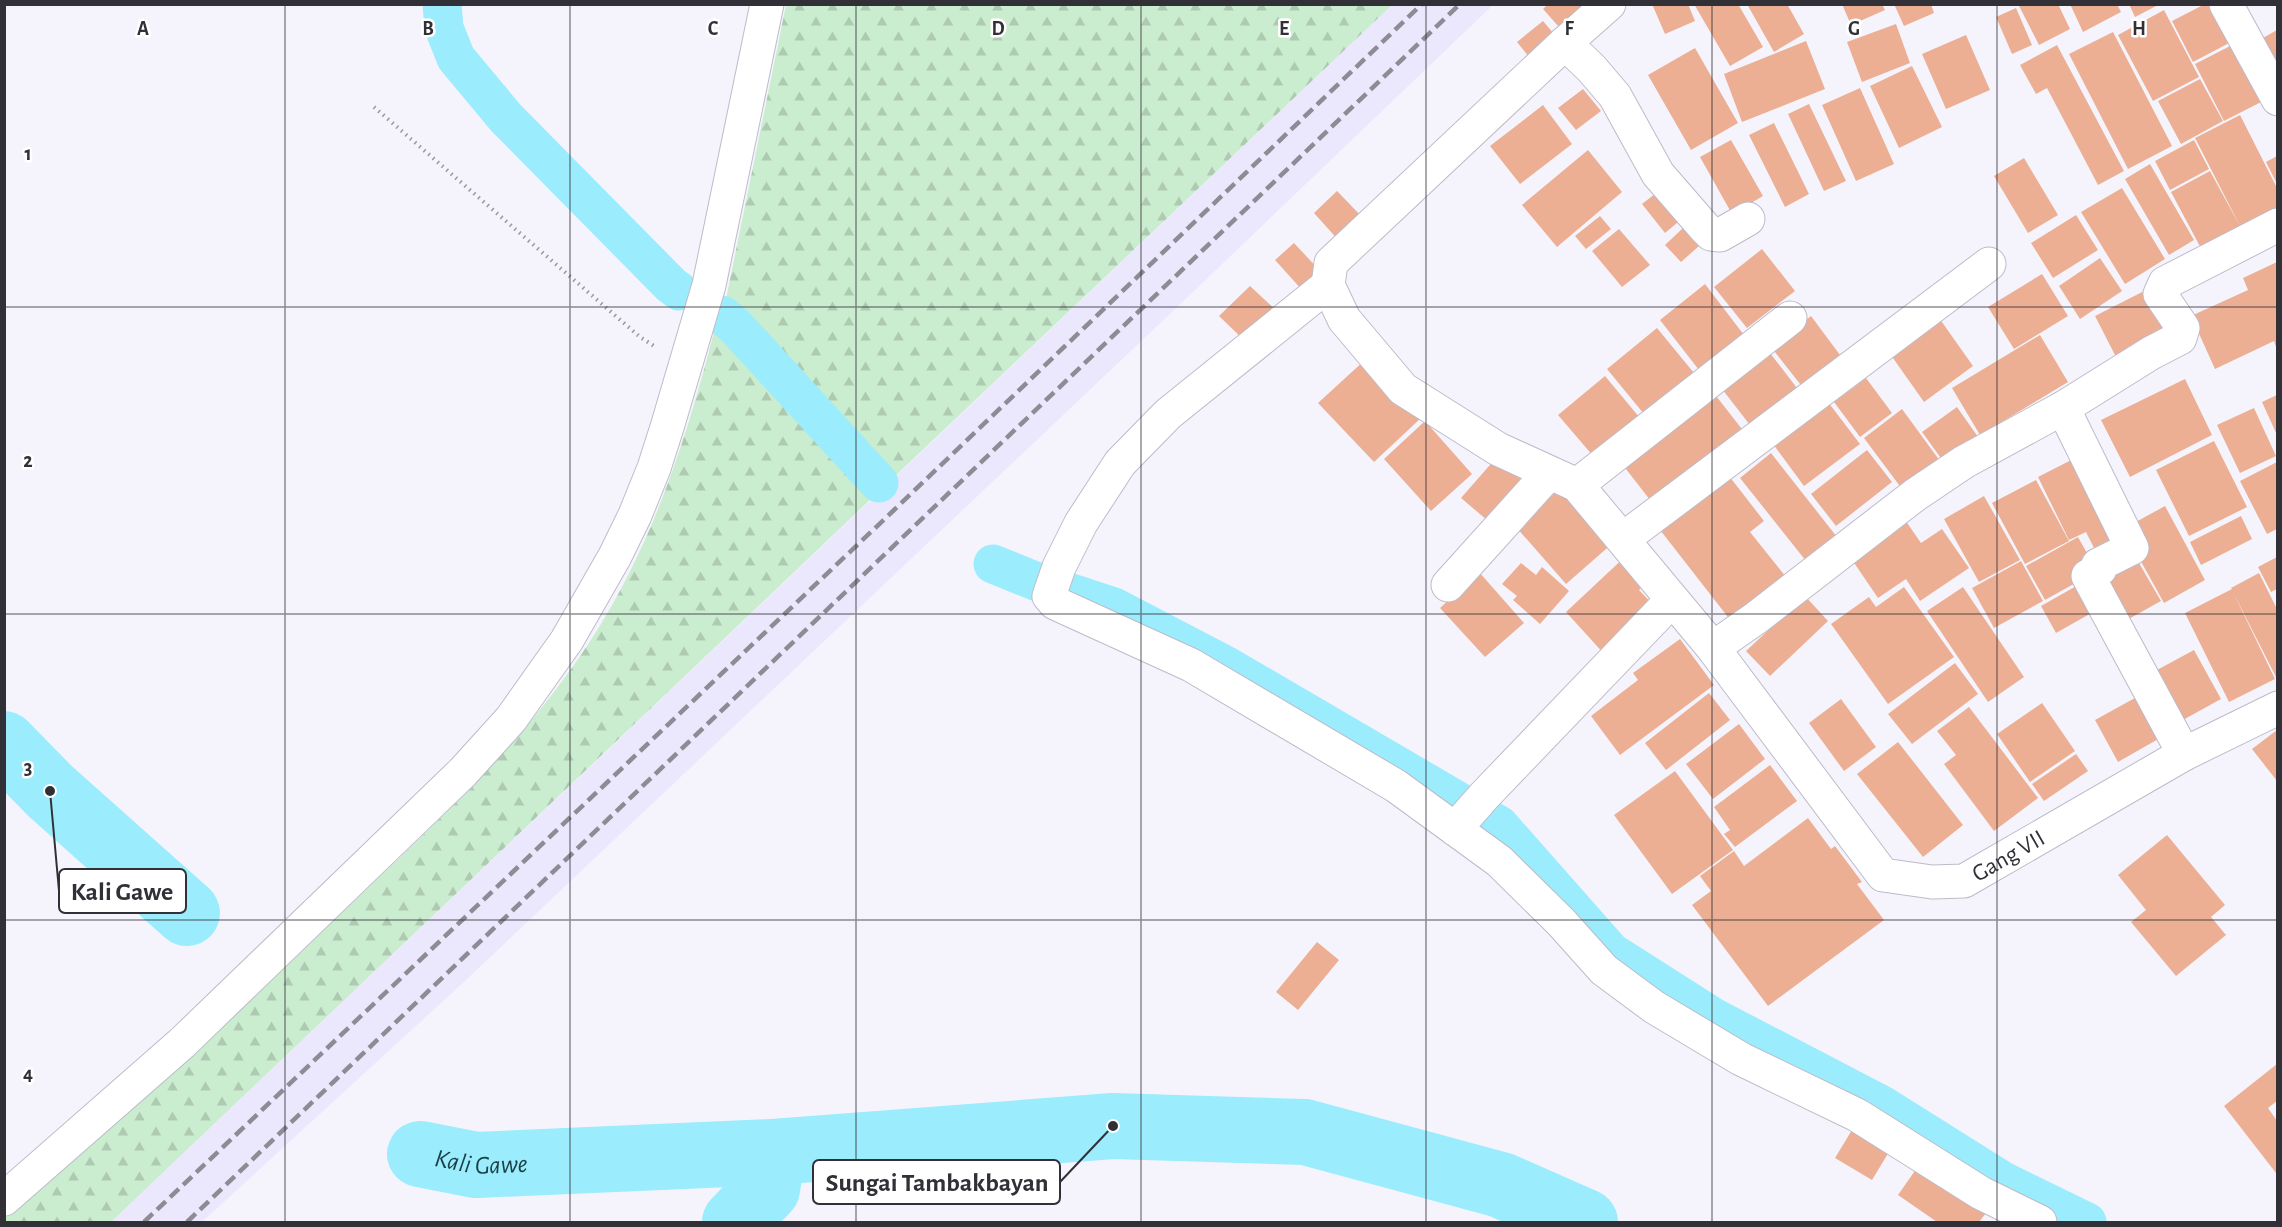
<svg xmlns="http://www.w3.org/2000/svg" width="2282" height="1227" font-family="'Alegreya Sans',sans-serif">
<style>
.built{fill:#ebe8fe}
.forest{fill:url(#forest-firs)}
.lines{fill:none;stroke-linecap:round;stroke-linejoin:round}
.canal{stroke:#9becfc;stroke-width:39}
.river{stroke:#9becfc;stroke-width:66}
.building{fill:#ecaf93}
.minor-casing{stroke:#bdbbc9;stroke-width:35}
.path{stroke:#9998a0;stroke-width:4;stroke-dasharray:1.5 4.5;stroke-linecap:butt}
.minor{stroke:#fff;stroke-width:33}
.rail{stroke:#8d8c94;stroke-width:4.5;stroke-dasharray:12 6;stroke-linecap:butt}
.grid{fill:none;stroke:#313036;stroke-width:1.5;stroke-opacity:0.55}
.labels{text-anchor:middle;stroke-width:5;stroke-linejoin:round;paint-order:stroke}
.street-label{font-size:24px;fill:#313036;stroke:#fff}
.water-label{font-size:26px;font-style:italic;fill:#1b4148;stroke:#fff}
.grid-label{font-size:20px;text-anchor:middle;font-weight:bold;fill:#313036;stroke:#fff;stroke-width:5;stroke-linejoin:round;paint-order:stroke}
.leader{fill:none;stroke:#313036;stroke-width:2}
.callout-dot{fill:#313036;stroke:#fff;stroke-width:2}
.callout{fill:#fff;stroke:#313036;stroke-width:2}
.callout-label{font-size:26px;text-anchor:middle;font-weight:bold;fill:#313036}
</style>
<defs>
<pattern id="forest-firs" width="22" height="20" patternUnits="userSpaceOnUse" patternTransform="scale(1.5)"><rect width="22" height="20" fill="#caeccf"/><path d="M5 1l3.5 6h-7zM16 11l3.5 6h-7z" fill="#aecbb2"/></pattern>
</defs>
<rect width="100%" height="100%" fill="#f5f4fd"/>
<path class="built" d="M1392,5H1493L1171,313L465,981L202,1222H111Z"/>
<path class="forest" d="M786,5V4L1392,5L891,480L725,304Z
M714,332L872,498L111,1222H5L4,1218C124,1113 243,1007 358,897C447,813 536,730 601,624C656,534 688,433 714,332Z"/>
<g class="lines">
<path class="canal" d="M442,4L444,28L456,58L506,118L671,285L679,291
M722,315L735,326L879,483
M993,564L1035,581L1114,607L1227,666L1499,825L1611,952L1713,1017L1882,1105L2003,1181L2087,1222"/>
<g class="river">
<path d="M4,744L50,791L187,913"/>
<path id="s1" d="M420,1154L476,1165L773,1152L1113,1126L1305,1132L1501,1185L1585,1222"/>
<path d="M735,1222L767,1189L773,1152"/>
</g>
</g>
<path class="building" d="M1548,4H1603L1567,36L1543,9Z
M1652,4H1688L1695,21L1665,34Z
M1694,4H1738L1763,47L1730,66Z
M1747,4H1787L1804,34L1774,52Z
M1842,4H1882L1885,10L1851,25Z
M1894,4H1931L1934,13L1904,26Z
M2018,4H2058L2070,29L2039,45Z
M2070,4H2117L2121,12L2083,32Z
M2129,4H2160L2135,17Z
M2205,4H2211L2231,42L2193,62L2172,21Z
M2016,8L2032,45L2012,54L1996,17Z
M2164,10L2199,77L2153,101L2118,35Z
M1543,21L1559,40L1533,62L1517,42Z
M1896,24L1910,63L1862,82L1847,42Z
M2277,30V89L2254,43Z
M2113,32L2172,146L2128,169L2069,54Z
M1966,35L1990,90L1946,109L1922,54Z
M1806,41L1825,89L1742,122L1724,74Z
M2236,43L2265,100L2224,121L2195,64Z
M2057,45L2124,171L2098,185L2047,88L2036,94L2020,65Z
M1695,48L1738,123L1691,150L1648,75Z
M1912,66L1942,127L1899,148L1870,86Z
M2200,79L2223,121L2181,144L2158,101Z
M1860,88L1894,164L1856,181L1822,105Z
M1583,89L1601,111L1576,130L1558,108Z
M1809,104L1846,181L1824,191L1788,114Z
M1543,105L1572,144L1520,184L1490,146Z
M2240,115L2277,188V214L2203,252L2171,192L2210,171L2241,228L2195,138Z
M1774,123L1809,194L1785,207L1749,135Z
M1731,140L1763,196L1732,214L1700,157Z
M2194,140L2209,169L2170,190L2155,161Z
M1588,150L1622,192L1557,247L1522,205Z
M2277,156V184L2266,162Z
M2024,158L2058,215L2028,233L1994,176Z
M2150,164L2194,240L2169,255L2125,179Z
M2122,188L2165,259L2125,284L2081,212Z
M1660,190L1683,218L1665,233L1642,204Z
M1337,191L1366,221L1341,243L1314,213Z
M2076,215L2098,250L2053,278L2031,243Z
M1600,216L1611,229L1586,249L1575,236Z
M1683,228L1699,246L1681,262L1665,245Z
M1619,229L1650,265L1622,287L1592,251Z
M1294,243L1322,273L1303,291L1275,260Z
M1762,249L1795,291L1747,328L1714,287Z
M2100,258L2122,291L2080,319L2059,286Z
M2277,262V350L2274,341L2215,369L2191,316L2248,290L2243,278Z
M2042,274L2068,316L2014,349L1988,307Z
M1705,284L1744,335L1699,370L1660,320Z
M1250,286L1278,312L1247,343L1219,316Z
M2150,288L2171,329L2116,357L2095,316Z
M1937,315L1973,366L1924,402L1888,351Z
M1811,316L1843,359L1804,389L1771,347Z
M1657,328L1694,373L1644,414L1607,369Z
M2040,335L2068,382L1980,435L1952,388Z
M1767,349L1800,392L1753,429L1719,385Z
M1366,359L1421,418L1374,462L1318,403Z
M1605,376L1640,418L1594,457L1558,415Z
M1866,378L1892,413L1860,437L1834,402Z
M2185,379L2212,435L2130,477L2101,420Z
M1713,392L1745,433L1654,505L1622,464Z
M2277,395V435L2262,402Z
M1828,402L1860,444L1804,486L1773,444Z
M1957,407L1983,444L1948,468L1922,432Z
M2254,408L2276,456L2240,473L2217,425Z
M1902,409L1940,461L1902,489L1864,438Z
M1425,421L1472,474L1431,511L1384,459Z
M2214,441L2247,507L2189,536L2156,470Z
M1867,450L1892,482L1836,526L1811,494Z
M1771,453L1837,537L1806,561L1740,478Z
M2081,455L2127,545L2100,560L2086,532L2069,540L2038,477Z
M1496,458L1528,485L1494,526L1461,498Z
M2277,462V529L2267,534L2240,481Z
M1726,472L1764,521L1750,532L1786,577L1731,621L1657,526Z
M2036,480L2069,541L2025,564L1992,503Z
M1564,485L1614,542L1566,584L1516,527Z
M1984,496L2020,560L1979,582L1944,519Z
M2165,506L2205,580L2164,603L2123,529Z
M1901,514L1921,543L1942,529L1969,568L1920,601L1906,579L1878,598L1846,551Z
M2241,516L2252,539L2201,565L2190,542Z
M2078,537L2097,571L2045,600L2026,566Z
M2132,551L2161,601L2118,625L2089,576Z
M1629,553L1652,577L1639,590L1657,609L1606,656L1566,612Z
M2277,557V589L2271,592L2258,567Z
M2021,561L2043,601L1994,628L1972,588Z
M1521,563L1536,575L1542,567L1569,591L1540,624L1513,600L1517,596L1502,584Z
M1479,572L1524,623L1485,657L1440,608Z
M2259,573L2277,609V679L2233,592L2275,679L2229,702L2185,613L2232,589L2231,588Z
M2087,580L2102,607L2056,633L2041,606Z
M1904,587L1954,657L1888,704L1831,624L1869,597L1876,607Z
M1963,587L2024,677L1988,702L1927,611Z
M1805,596L1828,621L1770,676L1746,651Z
M1680,639L1714,685L1620,755L1591,716L1638,680L1633,673Z
M2194,650L2221,699L2172,726L2144,677Z
M1955,663L1978,694L1912,744L1888,714Z
M1709,693L1730,720L1666,770L1645,743Z
M2144,693L2167,734L2118,762L2095,720Z
M1841,699L1876,747L1844,771L1809,723Z
M2042,703L2075,751L2030,782L1997,734Z
M1969,707L2038,798L1994,831L1944,764L1956,755L1937,731Z
M1739,724L1765,759L1713,799L1686,764Z
M2277,730V781L2252,749Z
M1898,742L1963,825L1923,857L1857,774Z
M2076,754L2088,771L2044,801L2032,784Z
M1770,765L1797,801L1735,847L1724,834L1730,830L1714,807Z
M1675,771L1733,850L1672,894L1614,815Z
M1808,818L1831,849L1835,846L1862,882L1857,884L1884,920L1768,1006L1692,905L1711,891L1700,876L1734,851L1744,866Z
M2167,835L2225,905L2211,917L2226,935L2176,976L2131,922L2146,910L2118,875Z
M1317,942L1339,960L1298,1010L1276,992Z
M2277,1064V1101L2268,1108L2277,1121L2276,1173L2224,1106Z
M1855,1125L1892,1147L1872,1180L1835,1158Z
M1919,1165L1986,1213L1979,1222H1937L1898,1195Z"/>
<g class="lines">
<defs>
<g id="minor">
<path d="M1609,4L1565,43L1331,263L1328,285L1344,319L1403,389L1498,449L1577,485L1713,648L1756,618L1915,495L1964,462L2063,408L2151,353L2180,338L2183,328L2160,294L2165,283L2278,225"/>
<path d="M2226,4L2278,99"/>
<path d="M1565,43L1592,69L1615,96L1658,174L1704,227L1711,234L1720,235L1748,219"/>
<path d="M1328,285L1168,414L1120,463L1081,523L1059,567L1049,596L1055,603L1191,665L1396,786L1499,861L1561,922L1604,970L1654,1007L1741,1059L1857,1115L1981,1193L2040,1222"/>
<path d="M2063,408L2132,548L2098,565L2100,569L2088,576L2184,754"/>
<path d="M1577,485L1790,318"/>
<path d="M1623,539L1989,264"/>
<path d="M1448,585L1549,473"/>
<path id="s2" d="M1713,648L1883,875L1932,882L1964,881L2184,754L2278,708"/>
<path d="M1455,829L1484,796L1672,600"/>
<path d="M4,1199L182,1043L463,772L511,719L567,640L615,556L635,515L654,468L668,424L709,285L767,4"/>
</g>
</defs>
<use href="#minor" class="minor-casing"/>
<path class="path" d="M374,107L640,337L654,346"/>
<use href="#minor" class="minor"/>
<path class="rail" d="M144,1222L893,511L1422,4
M187,1222L1460,4"/>
</g>
<path class="grid" d="M285,4V1222M570,4V1222M856,4V1222M1141,4V1222M1426,4V1222M1712,4V1222M1997,4V1222M4,307H2278M4,614H2278M4,920H2278"/>
<g class="labels">
<g class="street-label">
<text dy="8" stroke="none"><textPath href="#s2" startOffset="416">Gang VII</textPath></text>
</g>
<g class="water-label">
<text dy="9" stroke="none"><textPath href="#s1" startOffset="62">Kali Gawe</textPath></text>
</g>
</g>
<g class="grid-label">
<text x="143" y="35">A</text>
<text x="428" y="35">B</text>
<text x="713" y="35">C</text>
<text x="998" y="35">D</text>
<text x="1284" y="35">E</text>
<text x="1569" y="35">F</text>
<text x="1854" y="35">G</text>
<text x="2139" y="35">H</text>
<text x="28" y="160">1</text>
<text x="28" y="467">2</text>
<text x="28" y="774">3</text>
<text x="28" y="1080">4</text>
</g>
<path class="leader" d="M50 791L59 891M1113 1126L1060 1182"/>
<g class="callout-dot">
<circle cx="50" cy="791" r="6"/>
<circle cx="1113" cy="1126" r="6"/>
</g>
<g class="callout">
<rect x="59" y="869" width="127" height="44" rx="6"/>
<rect x="813" y="1160" width="247" height="44" rx="6"/>
</g>
<g class="callout-label">
<text x="122" y="900">Kali Gawe</text>
<text x="937" y="1191">Sungai Tambakbayan</text>
</g>
<rect width="2282" height="1227" fill="none" stroke="#313036" stroke-width="12"/>
</svg>
